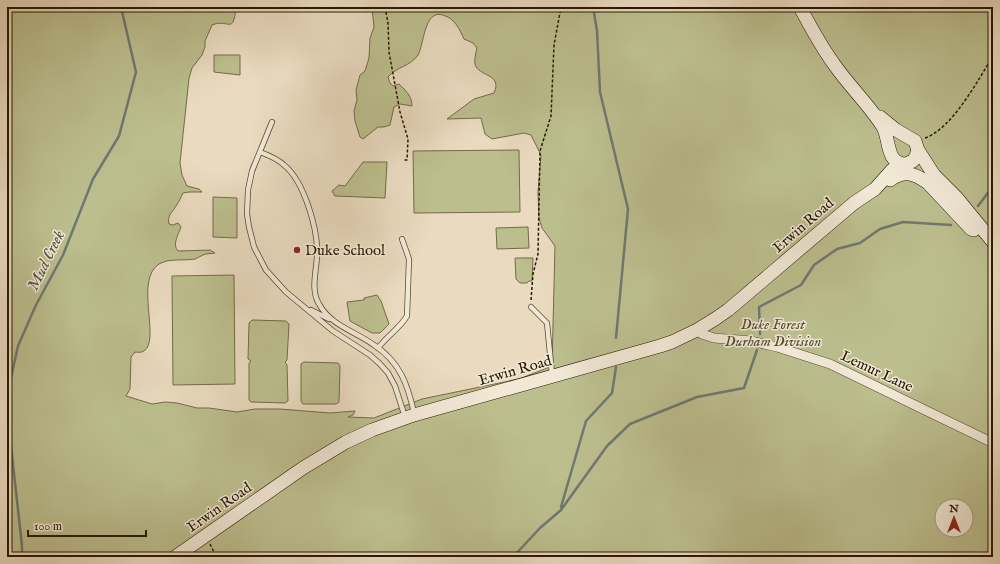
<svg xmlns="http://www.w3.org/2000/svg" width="1000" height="564" font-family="'IM FELL English',serif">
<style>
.green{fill:#bcbe8e;stroke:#726b48;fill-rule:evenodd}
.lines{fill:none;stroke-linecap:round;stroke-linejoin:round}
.stream{stroke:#6f7872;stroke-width:2.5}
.lane-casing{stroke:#584931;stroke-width:6}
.street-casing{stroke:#584931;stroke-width:10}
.secondary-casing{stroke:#281801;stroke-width:14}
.path{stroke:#281801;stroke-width:1.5;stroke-dasharray:3 2;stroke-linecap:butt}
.lane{stroke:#f1e8d6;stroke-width:4.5}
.street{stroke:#f1e8d6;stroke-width:9}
.secondary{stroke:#f1e8d6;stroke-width:13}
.poi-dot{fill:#8f2418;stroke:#f1e8d6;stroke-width:1.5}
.labels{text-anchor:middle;stroke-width:3;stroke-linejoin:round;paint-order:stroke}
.street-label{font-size:15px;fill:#281801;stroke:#f1e8d6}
.poi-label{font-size:15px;fill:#281801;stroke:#f1e8d6;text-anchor:start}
.park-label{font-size:15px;font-style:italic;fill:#544a2b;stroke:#f1e8d6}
.water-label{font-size:16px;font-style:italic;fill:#515043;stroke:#f1e8d6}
</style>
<rect width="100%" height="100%" fill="#eadbc0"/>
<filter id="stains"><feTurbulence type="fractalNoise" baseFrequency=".005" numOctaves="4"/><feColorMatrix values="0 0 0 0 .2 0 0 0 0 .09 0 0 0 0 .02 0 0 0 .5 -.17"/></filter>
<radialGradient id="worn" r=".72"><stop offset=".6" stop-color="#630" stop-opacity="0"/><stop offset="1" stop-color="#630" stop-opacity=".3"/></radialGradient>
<path class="green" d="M7,7H236C233,36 229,18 212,25L205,41V47L202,55L192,68L189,78L180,163L182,175L187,186L199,189L202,192H189L183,193C181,197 179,202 176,206C172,213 167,215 169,224L173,225L178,223L181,227C178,235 172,245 178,251L210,250L215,253C211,254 207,253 203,255C200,256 198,258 195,259C183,261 169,258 159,264C134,280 161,340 144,351C141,353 138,352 135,352L131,357L130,389L126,396L152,404L165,402L177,403L197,408H209L237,412L255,409H280L330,413L355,411L353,415L348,417L374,418L422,399L519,379L552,366L555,246L542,228L539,218L538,192L541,155L531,135L524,133L492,139L485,134L481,118L447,119L474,99L494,93C503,73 478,77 475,64C474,60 476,52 477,48L473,43L464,39C459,28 455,19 443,15C424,9 424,45 418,55C411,66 396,67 388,77L390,83L393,86L399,84C406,91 412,96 412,106L400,104L394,107L390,125L384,127H378L363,139L360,137L355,121L354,111L357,100L356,90L360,75L365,71L369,58L370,38L374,27L372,7H993V557H7ZM942,506H966V530H942Z
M214,55H240V75L214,72Z
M519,150L520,212L414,213L413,151Z
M363,162H387L385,198L335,196L332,191L339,185L345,186Z
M213,197L237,198V238L213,237Z
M528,227L529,248L497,249L496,228Z
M515,258H533L532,281H529L527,283H520L516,279Z
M234,275L235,384L173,385L172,276Z
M377,295L381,301L389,324L380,333H372L350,321L347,302L364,300V298Z
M252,320L286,321L289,324L287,360L285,362L287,365L288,401L285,403L251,402L249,400V363L251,361L248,359L249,323Z
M304,362L338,363L340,366L339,402L336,404H303L301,401V364Z"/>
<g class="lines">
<path class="stream" d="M593,7L597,31L600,92L628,209L616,338
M978,206L993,186
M760,334L759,307L801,285L814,265L837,249L860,243L880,229L903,222L951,225
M561,507L586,421L612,393L616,367
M22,557V546L9,428V387L18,346L36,305L63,255L93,179L119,136L136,72L121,7
M513,557L540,528L561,510L607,446L630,424L697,397L744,388L757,350"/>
<defs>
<path id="lane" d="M272,122L252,171L248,190L247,214L249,227L254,247L266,270L286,292L333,331L370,355L380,364L388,373L395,386L405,417
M260,152C268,155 278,159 284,165C304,181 318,229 317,254C317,270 310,289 319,304C331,326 355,331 374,345C400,362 408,385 414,413
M531,307L547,323L552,374
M311,310L329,319
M378,348C387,336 400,328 407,316L409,259L402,239"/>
<path id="street" d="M697,330L702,334L714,338L751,341L777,347L830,364L993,443"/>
<path id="secondary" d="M800,7C811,28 822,48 836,67C851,88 870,106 883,127C890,140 886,161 903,164
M880,117L896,130L915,141L918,150L934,175L957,198L993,242
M890,180C905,170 914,173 928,183L971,229L974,230
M175,557L303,468L346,442L372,430L414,415L660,346L672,342L697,330L715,319L728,310L854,203L875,189L892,170L913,161L916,156L918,150"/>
</defs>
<use href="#lane" class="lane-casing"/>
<use href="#street" class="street-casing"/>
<use href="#secondary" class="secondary-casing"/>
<path class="path" d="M385,7L388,23L389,52L400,112L408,139L407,160H404
M925,138C952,129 978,80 993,56
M531,300L533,274L538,254L540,151L551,116L554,45L561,7
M210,544L214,552L213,557"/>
<use href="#lane" class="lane"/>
<use href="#street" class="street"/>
<use href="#secondary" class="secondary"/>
</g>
<circle class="poi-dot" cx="297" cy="250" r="4"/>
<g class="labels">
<g class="street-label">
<text transform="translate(803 225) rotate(-41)" y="5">Erwin Road</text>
<text transform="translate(515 370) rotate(-16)" y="5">Erwin Road</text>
<text transform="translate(877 371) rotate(25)" y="5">Lemur Lane</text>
<text transform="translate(219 507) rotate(-35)" y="5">Erwin Road</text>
</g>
<g class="poi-label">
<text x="305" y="255">Duke School</text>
</g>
<g class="park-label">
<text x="773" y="329">Duke Forest<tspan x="773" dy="17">Durham Division</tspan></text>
</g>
<g class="water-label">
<text transform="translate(45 260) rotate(-64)" y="6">Mud Creek</text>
</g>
</g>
<rect width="1000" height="564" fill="none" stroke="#eadbc0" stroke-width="24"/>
<rect x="8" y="8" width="984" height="548" fill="none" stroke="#281801" stroke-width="2"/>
<rect x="12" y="12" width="976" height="540" fill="none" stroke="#281801"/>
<g transform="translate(954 518)"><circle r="19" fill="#f1e8d6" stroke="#a19581"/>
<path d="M0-3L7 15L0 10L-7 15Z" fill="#8f2418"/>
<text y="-6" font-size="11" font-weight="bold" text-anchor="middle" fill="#281801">N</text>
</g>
<path d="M28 530v6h118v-6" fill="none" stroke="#281801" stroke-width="2"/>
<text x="34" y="530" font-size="12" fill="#281801" stroke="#f1e8d6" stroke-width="3" paint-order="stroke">100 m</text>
<rect width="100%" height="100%" filter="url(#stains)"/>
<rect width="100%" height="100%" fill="url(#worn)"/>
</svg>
